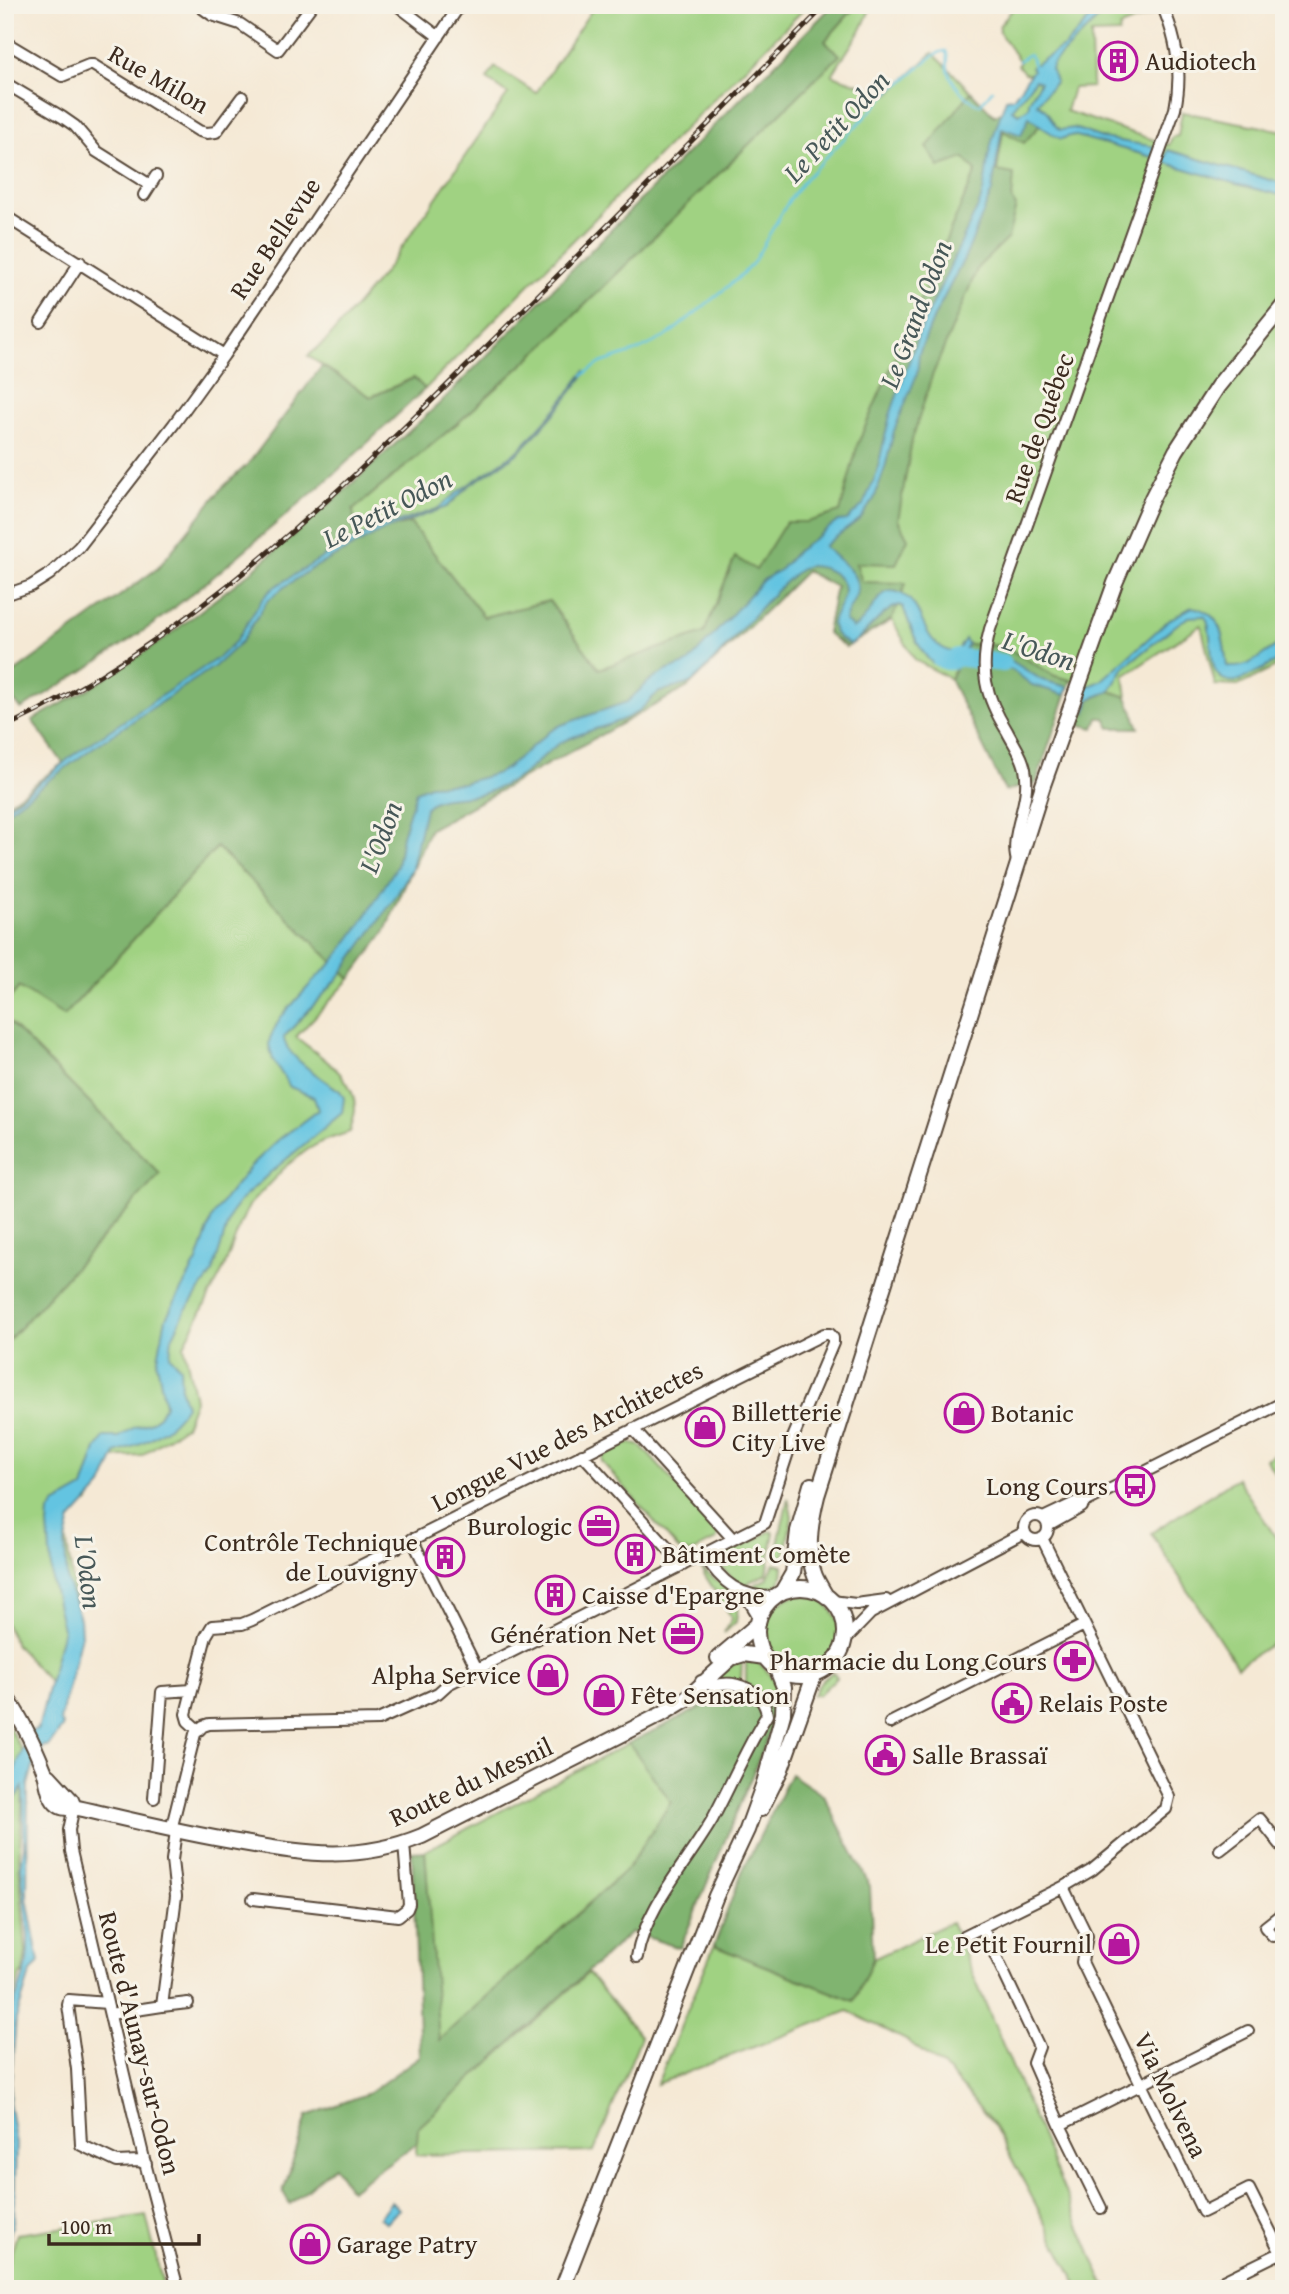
<svg xmlns="http://www.w3.org/2000/svg" width="1289" height="2294" font-family="'Gentium Book Plus',serif">
<style>
.green{fill:#a0d282;stroke:#6e7e50;stroke-width:2}
.forest{fill:#80b470;stroke:#5e6f47;stroke-width:2}
.water{fill:#63c4e1;stroke:#4f7780;stroke-width:2;fill-rule:evenodd}
.lines{fill:none;stroke-linecap:round;stroke-linejoin:round}
.stream{stroke:#63c4e1;stroke-width:2.5}
.river{stroke:#63c4e1;stroke-width:18}
.minor-casing{stroke:#574739;stroke-width:14}
.major-casing{stroke:#574739;stroke-width:18}
.minor{stroke:#fff;stroke-width:10}
.major{stroke:#fff;stroke-width:14}
.rail-casing{stroke:#3b2a1e;stroke-width:5}
.rail{stroke:#f7f3e8;stroke-width:2.5;stroke-dasharray:8;stroke-linecap:butt}
.labels{text-anchor:middle;stroke-width:6;stroke-linejoin:round;paint-order:stroke}
.poi-label{font-size:26px;fill:#3b2a1e;stroke:#f7f3e8;text-anchor:start}
.street-label{font-size:26px;fill:#3b2a1e;stroke:#f7f3e8}
.water-label{font-size:28px;font-style:italic;fill:#475858;stroke:#f7f3e8}
</style>
<rect width="100%" height="100%" fill="#f7f3e8"/>
<filter id="ink" filterUnits="userSpaceOnUse"><feTurbulence type="fractalNoise" baseFrequency=".0143" numOctaves="2"/><feDisplacementMap in="SourceGraphic" scale="14" xChannelSelector="R" yChannelSelector="G"/><feConvolveMatrix kernelMatrix="1 2 1 2 8 2 1 2 1" color-interpolation-filters="sRGB"/></filter>
<filter id="wash" filterUnits="userSpaceOnUse"><feTurbulence type="fractalNoise" baseFrequency=".00686" numOctaves="4" result="noise"/><feDisplacementMap in="SourceGraphic" scale="28" xChannelSelector="R" yChannelSelector="G"/><feGaussianBlur stdDeviation="1.57" result="paint"/><feColorMatrix in="noise" values="0 0 0 0 0 0 0 0 0 0 0 0 0 0 0 0 0 1.4 0 .05"/><feComposite in="paint" operator="in"/></filter>
<g filter="url(#wash)">
<rect width="100%" height="100%" fill="#f5e9d5"/>
<path class="green" d="M595,5H808L425,389L413,378L371,397L308,356L327,340L384,273L508,94L487,79L495,67L536,93Z
M857,5H872L862,28L832,75L889,94L933,53L995,116L1009,107L1032,75L1024,73L1018,65L1020,62L999,32V26L1016,5H1186L1161,11L1120,27L1119,33L1091,34L1092,87L1073,88L1066,111L1169,145L1172,137L1178,136L1182,112L1284,131V663L1238,686L1215,685L1201,625L1124,676L1127,697L1055,676L1004,646L968,644L950,679L915,660L892,620L846,647L827,633L836,587L806,571L783,594L704,633L599,669L549,601L484,617L410,523L356,537L353,510L460,421L543,346L839,56L824,41Z
M217,847L350,979L296,1037C320,1057 356,1076 355,1110C354,1117 352,1125 350,1132L323,1141L307,1150L286,1166L250,1204L241,1222L224,1268L184,1345L195,1400L185,1426L141,1456L108,1458L89,1502L63,1515L78,1619L54,1687L16,1645L5,1623V1344L160,1174L5,1018V1004L19,987L65,1015Z
M629,1443L641,1446L719,1532L716,1540L690,1553L680,1551L602,1462L603,1456Z
M1284,1448V1489L1266,1459Z
M1237,1478L1284,1550V1636L1237,1666L1151,1533Z
M788,1498L792,1517L784,1559L775,1558Z
M770,1531L774,1532L767,1574L749,1582L746,1588C733,1582 725,1571 716,1560Z
M774,1564L783,1566C783,1588 771,1595 750,1590L754,1585L767,1579Z
M701,1569L707,1572L739,1599L736,1622L724,1633L732,1618Z
M765 1632a37 37 0 1 1 74 0a37 37 0 1 1-74 0Z
M742,1659L741,1679L738,1682H722L715,1678L717,1675Z
M746,1659C764,1661 771,1676 779,1691L763,1694L746,1684Z
M833,1672L837,1677L819,1695H813L821,1681Z
M5,1719L23,1753L5,1794Z
M629,1743L672,1801L628,1868L438,2041L425,1851Z
M23,1785L19,1864L26,1952L23,1974L20,1975L10,2011L5,2058V1816Z
M951,1922L1103,2282L1110,2289H1080L994,2125L949,2072L908,2041L848,2011L657,2084L714,1946L854,2001L873,1959Z
M588,1973L641,2037L594,2152L416,2155L417,2128Z
M146,2216L164,2289H5V2273L17,2234Z"/>
<path class="forest" d="M833,5H857L825,41L840,55L543,346L460,421L353,510L356,537L410,523L484,617L549,601L599,669L704,633L735,557L756,570L786,522H807L840,512L858,443L976,171L964,158L939,167L927,147L971,92L994,116L1009,107L1019,114L1024,111L1040,125L1024,143L1003,131L997,171L1014,174L1012,200L1016,206L1008,238L978,267L932,376L912,440L898,520L908,539L896,564L856,563L862,582L906,583L892,619L846,647L827,633L836,586L806,571L688,687L430,829L384,933L350,979L217,847L64,1016L19,987L5,1004V806L63,763L32,720L90,688L164,639L253,570L346,489L440,403Z
M322,366L371,397L414,378L425,389L333,475L212,578L152,625L82,672L21,709L5,690V679L158,568L222,488L248,464Z
M968,644L1004,646L1055,676L1071,680L1036,783L1005,791L950,679Z
M1110,691L1127,697L1139,728H1110L1105,718H1098L1094,728L1077,724L1080,704L1086,712L1090,699Z
M5,1018L160,1174L5,1344Z
M732,1688L747,1691L775,1713L766,1742L680,1948L631,1932L418,2128L417,2143L350,2190L334,2166L290,2204L283,2192L307,2116L369,2093L420,2056L412,1852L425,1851L439,2040L628,1868L671,1802L629,1743L700,1708L715,1689Z
M791,1774L824,1796L870,1886L873,1959L854,2001L714,1946L742,1872Z"/>
<path class="water" d="M1102,5H1112L1053,63L1051,69L1056,81L1037,104C1052,111 1048,121 1060,130L1074,128L1102,138L1156,147L1152,157L1073,135L1061,139L1046,130L1029,117L1021,135L1002,128L992,191L967,253L935,315L919,354L917,374L894,431L885,468L874,499L860,519L824,546C835,559 864,573 856,595C853,604 846,612 845,621L853,628C873,619 877,580 902,594C928,608 917,644 956,653L965,639L968,644L956,664C951,665 944,667 939,666C921,662 909,622 903,607L899,605C879,612 867,635 850,645C814,625 843,613 844,592C845,575 824,566 809,566C788,567 716,664 693,681C683,688 669,687 658,693C649,699 644,709 634,714C611,727 583,730 560,743C547,751 536,765 523,774C513,782 498,788 485,793C467,800 439,792 425,808L412,868L395,898L336,981L284,1037C283,1055 326,1081 340,1091L344,1098L342,1113L271,1172L241,1200L231,1213L213,1272L185,1311L172,1338L170,1356L180,1367L181,1390L186,1406C171,1432 142,1444 116,1453L102,1486L71,1520L65,1544L67,1580L80,1619L81,1635L60,1721L63,1726L48,1747L44,1746L34,1763L28,1785L27,1898L39,1962L30,1974L16,2019L9,2102L16,2144L14,2217L5,2255L10,2151L5,2114V2068L8,2058L11,2013L26,1969L28,1951V1935L21,1866L24,1847L23,1787L5,1814V1794L30,1732L38,1729L63,1629L52,1582L48,1525L49,1512L55,1504L83,1488L96,1449L104,1437H119L135,1427L149,1423L159,1416L165,1405L157,1363L166,1318L197,1261L212,1218L226,1197L251,1166L278,1140L318,1110L314,1097L290,1087L273,1060L269,1045L270,1038L280,1018L316,978L333,962L360,925L397,866L402,836L416,791L430,785L463,783L498,773L508,767L549,732L561,725L627,702L648,682L666,671L688,663L763,580L781,569L797,551L811,541L838,521L847,520L863,505L876,475L890,415L919,333L980,202C985,187 986,173 988,158C992,137 999,118 1006,99L1013,98L1033,70L1031,67L1065,46ZM1035,80L1040,82L1029,101V107L1019,114L1012,110Z
M1168,150L1284,184V196L1236,184L1163,162Z
M585,371L586,373L556,412L528,443L517,454L470,485L447,507L382,531L311,569L283,588L267,601L242,641L215,666L91,749L5,813V809L47,777L73,755L219,657L236,641L263,598L273,588L333,551L382,526H387L437,509L459,491L519,450L556,409Z
M1192,607C1225,613 1223,641 1227,666C1251,672 1264,649 1284,642V658L1239,681C1203,687 1215,642 1207,620L1204,616L1189,617L1179,623L1124,667L1110,691L1090,699L1086,713L1080,704L1085,691L1083,685H1092L1101,681L1170,619Z
M990,658L1010,660L1042,680L1068,687L1065,695L1032,685L1012,670L990,665Z
M391,2202L399,2209L386,2223L379,2217Z"/>
<g class="lines">
<path class="stream" d="M1019,61L1027,55H1030L1035,68
M583,375L601,363L637,351L667,336L737,279L753,263L788,202L806,178L893,88C911,79 931,51 946,51C949,58 947,63 948,69C951,84 967,100 980,105L992,90
M5,2069L8,2055"/>
<path class="river" d="M940,658C947,662 951,663 957,657L1003,663"/>
</g>
</g>
<g filter="url(#ink)">
<g class="lines">
<defs>
<path id="minor" d="M198,5L212,15L240,24L278,50L312,5
M397,5L439,37
M5,42L62,76L89,65H93L199,131L207,133L216,132L242,97
M5,83L62,117L75,126L96,151L150,185
M144,195L156,176
M5,216L224,355L460,5
M41,322L80,262
M5,595L31,586L50,574L79,547L174,424L224,355
M1018,864C1007,836 1032,803 1025,769C1022,754 1014,745 1007,731C985,696 979,670 990,629L1175,109C1183,73 1177,39 1162,5
M633,1429L733,1539
M582,1454L683,1565
M1024 1528a12 12 0 1 1 24 0a12 12 0 1 1-24 0Z
M1043,1518L1079,1501L1085,1502L1284,1402
M1048,1526L1082,1507
M412,1539L477,1669
M704,1554C721,1583 741,1598 775,1597
M745,1594L759,1617
M832,1601L856,1604L886,1600
M843,1642L871,1613L1025,1532
M890,1723L1084,1625
M154,1798L162,1692L192,1690
M74,1807L69,1830L71,1851L144,2159L178,2289
M171,1830L195,1734L203,1726L209,1724L378,1720L438,1693L448,1684L765,1523L792,1440L833,1343V1338L830,1334H824L252,1620L242,1624L212,1626L206,1636L186,1714L188,1721L198,1730
M1220,1850L1260,1819L1284,1849
M1063,1887L1087,1936L1082,1962L1203,2212L1249,2189L1284,2259
M253,1899L398,1916L407,1909L409,1904L404,1844
M982,1927L1039,2047L1033,2063L1060,2125L1101,2208
M964,1936L1063,1887L1092,1870L1166,1809L1169,1797L1042,1538
M1273,1936L1265,1927L1284,1912
M637,1957C645,1908 687,1863 712,1820C731,1785 746,1748 767,1715C764,1691 735,1678 713,1686L701,1681
M107,2003L69,2000L68,2005L77,2069L81,2145L117,2162L139,2161L146,2164
M162,2006L188,2003
M110,2014L162,2006L176,1896L172,1860L176,1831
M1060,2125L1248,2031
M1207,2289L1284,2251"/>
<path id="major" d="M757 1632a44 44 0 1 1 88 0a44 44 0 1 1-88 0Z
M782,1592L793,1573L798,1531L811,1485
M826,1596C822,1589 818,1583 815,1576C805,1552 811,1520 817,1496L1043,785L1115,583L1152,498L1176,451L1218,386L1284,305
M718,1658L758,1624
M5,1696C22,1718 34,1745 44,1770C48,1781 48,1798 58,1805C63,1809 68,1808 74,1807C130,1820 186,1834 243,1843C308,1854 359,1862 422,1836L662,1714L685,1700L731,1658L744,1654L765,1657
M49,1776L71,1800L74,1807
M761,1809L781,1769L815,1673
M562,2289L716,1896L747,1830L764,1783L783,1714L784,1687L776,1667"/>
</defs>
<use href="#minor" class="minor-casing"/>
<use href="#major" class="major-casing"/>
<use href="#minor" class="minor"/>
<use href="#major" class="major"/>
<defs>
<path id="rail" d="M5,727C190,641 345,487 487,346C601,233 713,119 826,5"/>
</defs>
<use href="#rail" class="rail-casing"/>
<use href="#rail" class="rail"/>
</g>
</g>
<defs>
<symbol id="building-ring" viewBox="-11 -11 22 22"><circle r="9.5" fill="#f7f3e8" stroke="#b5179e" stroke-width="1.5"/><path d="M-4-6H4V6H1V3H-1V6H-4ZM-2.5-4.3h1.7v1.8h-1.7ZM.8-4.3h1.7v1.8H.8ZM-2.5-1h1.7V.8h-1.7ZM.8-1h1.7V.8H.8Z" fill="#b5179e"/></symbol>
<symbol id="shop-ring" viewBox="-11 -11 22 22"><circle r="9.5" fill="#f7f3e8" stroke="#b5179e" stroke-width="1.5"/><path d="M-5-2.5h2.3a2.7 3.5 0 0 1 5.4 0H5L5.5 6h-11ZM-1.5-2.5h3a1.5 2.3 0 0 0-3 0Z" fill="#b5179e"/></symbol>
<symbol id="bus-ring" viewBox="-11 -11 22 22"><circle r="9.5" fill="#f7f3e8" stroke="#b5179e" stroke-width="1.5"/><path d="M-5-6H5V4H4V6H2V4H-2V6H-4V4H-5ZM-3.5-4V0h7V-4ZM-3.5 1.2v1.5H-2V1.2ZM2 1.2v1.5H3.5V1.2Z" fill="#b5179e"/></symbol>
<symbol id="office-ring" viewBox="-11 -11 22 22"><circle r="9.5" fill="#f7f3e8" stroke="#b5179e" stroke-width="1.5"/><path d="M-6-3h4V-5.5h4V-3h4V5H-6ZM-1-4.5V-3h2v-1.5ZM-6 0V1H6V0Z" fill="#b5179e"/></symbol>
<symbol id="pharmacy-ring" viewBox="-11 -11 22 22"><circle r="9.5" fill="#f7f3e8" stroke="#b5179e" stroke-width="1.5"/><path d="M-2-6h4v4h4v4h-4v4h-4v-4h-4v-4h4Z" fill="#b5179e"/></symbol>
<symbol id="civic-ring" viewBox="-11 -11 22 22"><circle r="9.5" fill="#f7f3e8" stroke="#b5179e" stroke-width="1.5"/><path d="M-.6-6.5H3V-4.5H.6V-3L4-1V1h2V6H-6V1h2V-1L-.6-3ZM-1.2 2.5V6h2.4V2.5Z" fill="#b5179e"/></symbol>
</defs>
<g fill-rule="evenodd">
<use href="#building-ring" x="1096" y="39" width="44" height="44"/>
<use href="#shop-ring" x="942" y="1391" width="44" height="44"/>
<use href="#shop-ring" x="683" y="1405" width="44" height="44"/>
<use href="#bus-ring" x="1113" y="1464" width="44" height="44"/>
<use href="#office-ring" x="577" y="1504" width="44" height="44"/>
<use href="#building-ring" x="613" y="1532" width="44" height="44"/>
<use href="#building-ring" x="423" y="1535" width="44" height="44"/>
<use href="#building-ring" x="533" y="1573" width="44" height="44"/>
<use href="#office-ring" x="661" y="1612" width="44" height="44"/>
<use href="#pharmacy-ring" x="1052" y="1639" width="44" height="44"/>
<use href="#shop-ring" x="526" y="1653" width="44" height="44"/>
<use href="#shop-ring" x="582" y="1673" width="44" height="44"/>
<use href="#civic-ring" x="990" y="1681" width="44" height="44"/>
<use href="#civic-ring" x="863" y="1733" width="44" height="44"/>
<use href="#shop-ring" x="1097" y="1922" width="44" height="44"/>
<use href="#shop-ring" x="288" y="2222" width="44" height="44"/>
</g>
<g class="labels">
<g class="poi-label">
<text x="1145" y="70">Audiotech</text>
<text x="732" y="1421">Billetterie<tspan x="732" dy="30">City Live</tspan></text>
<text x="991" y="1422">Botanic</text>
<text x="1108" y="1495" text-anchor="end">Long Cours</text>
<text x="572" y="1535" text-anchor="end">Burologic</text>
<text x="418" y="1551" text-anchor="end">Contrôle Technique<tspan x="418" dy="30">de Louvigny</tspan></text>
<text x="662" y="1563">Bâtiment Comète</text>
<text x="582" y="1604">Caisse d'Epargne</text>
<text x="656" y="1643" text-anchor="end">Génération Net</text>
<text x="1047" y="1670" text-anchor="end">Pharmacie du Long Cours</text>
<text x="521" y="1684" text-anchor="end">Alpha Service</text>
<text x="631" y="1704">Fête Sensation</text>
<text x="1039" y="1712">Relais Poste</text>
<text x="912" y="1764">Salle Brassaï</text>
<text x="1092" y="1953" text-anchor="end">Le Petit Fournil</text>
<text x="337" y="2253">Garage Patry</text>
</g>
<g class="street-label">
<text transform="translate(159 79) rotate(30)" y="9">Rue Milon</text>
<text transform="translate(275 238) rotate(-56)" y="9">Rue Bellevue</text>
<text transform="translate(1039 428) rotate(-70)" y="9">Rue de Québec</text>
<text transform="translate(567 1436) rotate(-27)" y="9">Longue Vue des Architectes</text>
<text transform="translate(471 1782) rotate(-25)" y="9">Route du Mesnil</text>
<text transform="translate(140 2043) rotate(76)" y="9">Route d'Aunay-sur-Odon</text>
<text transform="translate(1171 2095) rotate(64)" y="9">Via Molvena</text>
</g>
<g class="water-label">
<text transform="translate(836 126) rotate(-47)" y="10">Le Petit Odon</text>
<text transform="translate(915 314) rotate(-69)" y="10">Le Grand Odon</text>
<text transform="translate(387 508) rotate(-27)" y="10">Le Petit Odon</text>
<text transform="translate(1039 650) rotate(18)" y="10">L'Odon</text>
<text transform="translate(380 837) rotate(-69)" y="10">L'Odon</text>
<text transform="translate(89 1572) rotate(83)" y="10">L'Odon</text>
</g>
</g>
<rect width="1289" height="2294" fill="none" stroke="#f7f3e8" stroke-width="28"/>
<path d="M49 2234v10h150v-10" fill="none" stroke="#3b2a1e" stroke-width="3.5"/>
<text x="60" y="2234" font-size="21" fill="#3b2a1e" stroke="#f7f3e8" stroke-width="5" paint-order="stroke">100 m</text>
</svg>
